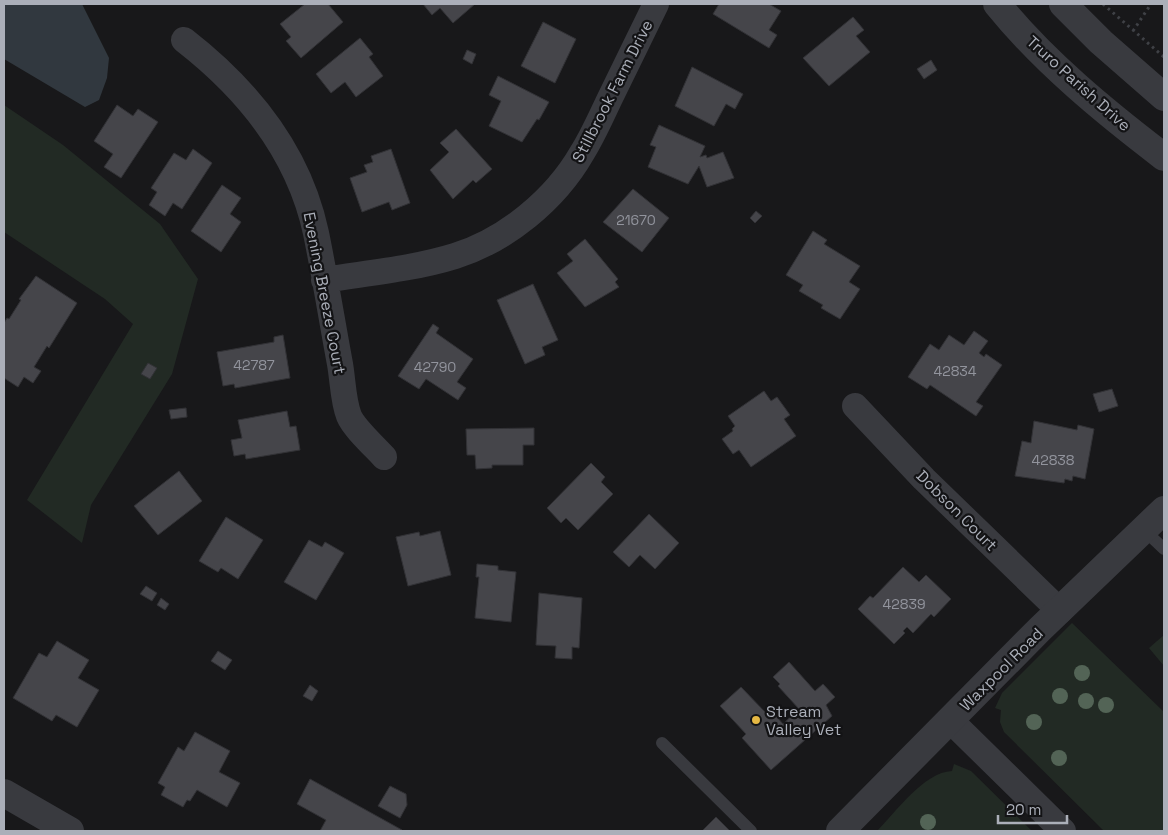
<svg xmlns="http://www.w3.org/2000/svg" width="1168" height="835" font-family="'Space Grotesk',sans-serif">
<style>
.green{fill:#222a24}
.water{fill:#31383f}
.building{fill:#45454a;stroke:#323236}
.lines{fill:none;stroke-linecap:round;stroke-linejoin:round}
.path{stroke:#3f4146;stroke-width:3;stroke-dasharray:2.5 4;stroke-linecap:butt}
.service{stroke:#393a3f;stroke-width:12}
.minor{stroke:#393a3f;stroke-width:26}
.tertiary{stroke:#393a3f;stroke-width:28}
.tree{fill:#536456}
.poi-dot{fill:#e6b844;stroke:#131315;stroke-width:2}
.labels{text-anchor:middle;stroke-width:4.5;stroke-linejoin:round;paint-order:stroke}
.number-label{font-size:14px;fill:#92949d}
.street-label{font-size:16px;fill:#abafb9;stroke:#131315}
.poi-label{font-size:16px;fill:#abafb9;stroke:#131315;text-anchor:start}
</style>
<rect width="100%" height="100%" fill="#18181a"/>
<path class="green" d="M4,105L63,145L160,224L198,279L172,374L91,505L82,543L27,500L133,324L105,299L4,232Z
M1072,623L1164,712V831H1104L1004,732L1000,722L1001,710L995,708L1002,693Z
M1164,635V666L1149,648Z
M954,764L971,771L1032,831H877C896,812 924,772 952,771Z"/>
<path class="water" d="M4,4H82L109,58L107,78L99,100L85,107L4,59Z"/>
<path class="building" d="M305,4H328L343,22L301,58L286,41L291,37L280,24Z
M423,4H475L453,23L440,8L432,15Z
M719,4H769L781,11L769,30L777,35L769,48L713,14Z
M853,17L864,30L856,36L870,52L829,86L803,58Z
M543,22L576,39L555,83L521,66Z
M360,38L373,54L369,57L383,76L356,97L345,82L331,93L316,74Z
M467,50L476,54L472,64L463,59Z
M931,60L937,70L924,79L917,69Z
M692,67L743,94L735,109L726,104L714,126L675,106Z
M498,76L549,102L539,120L537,119L522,142L489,126L501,101L489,95Z
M117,105L133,116L138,109L158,122L121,178L104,167L113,154L94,141Z
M659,125L705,146L700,157L706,155L707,158L723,152L734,178L707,187L699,166L688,184L648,167L656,147L650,145Z
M456,129L492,169L476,183L473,180L453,199L430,170L449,152L440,143Z
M193,149L212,163L182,209L173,203L165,216L149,205L157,192L151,188L174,153L186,160Z
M391,149L410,203L392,210L389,202L362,212L350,178L367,172L364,165L373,162L371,156Z
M222,185L241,198L230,214L241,222L221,252L191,231Z
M633,189L669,218L642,252L603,222Z
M756,211L762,216L755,223L750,218Z
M813,231L827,240L824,244L860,266L849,282L860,289L840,319L821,308L823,305L799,291L803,285L786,275Z
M585,239L618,279L615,282L619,287L585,307L557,273L573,261L567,254Z
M36,276L77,303L49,348L47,346L34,367L41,371L33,383L24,377L18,387L4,378V323L7,318L9,319L21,300L19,299Z
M533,284L558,340L542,347L545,355L525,364L497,300Z
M433,324L439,328L436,333L473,359L457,382L466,388L458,400L426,379L419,389L398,376Z
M974,331L988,341L979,353L984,357L986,354L1002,365L976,402L983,406L976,416L930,385L927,389L908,377L930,344L939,350L949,335L964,345Z
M283,335L290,378L235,388L234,384L223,386L217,352L274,342V337Z
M148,363L157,368L150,379L141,374Z
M1112,389L1118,406L1099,412L1093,394Z
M764,391L771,401L777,397L790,415L784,419L796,436L751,467L739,450L733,454L722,439L733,431L732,429L735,426L728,416Z
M186,408L187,417L171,419L169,410Z
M287,411L290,427L296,426L300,450L246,459L245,454L234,456L231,440L242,438L238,420Z
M1034,421L1077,430L1078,425L1094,429L1085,479L1073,476L1072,481L1065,479L1064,483L1015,476L1022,441L1031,443Z
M534,428V445H523V465H492V468L476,469L475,455H467L466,429Z
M591,463L605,477L601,482L613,494L578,530L566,518L561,523L547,508Z
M179,471L202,501L158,535L134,506Z
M649,514L679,543L655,569L640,555L629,567L613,552Z
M226,517L263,540L238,579L221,568L218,572L199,561Z
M440,531L451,575L408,586L396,537L419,532L420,536Z
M309,540L322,547L325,542L344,553L316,600L284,582Z
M477,564L498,566V570L516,572L511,622L475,618L479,577H476Z
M903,567L919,582L926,575L951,599L934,617L931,614L913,633L907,627L903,631L905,633L894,644L858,609L870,596L873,598Z
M146,586L157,593L152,601L140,594Z
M539,593L582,598L579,648L572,647V659L555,658L556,646L536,645Z
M161,598L169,604L165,610L157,605Z
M57,641L89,660L78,678L99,690L77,727L56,715L52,721L13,698L39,653L47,657Z
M218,651L232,660L225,670L211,661Z
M789,662L815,691L823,684L835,697L826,705L832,716L771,770L742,738L746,734L720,706L741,687L767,714L771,710L783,724L799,709L778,686L780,684L773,677Z
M310,685L318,691L312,701L303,696Z
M195,732L230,751L219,772L240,783L227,807L197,790L190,801L187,800L183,807L161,795L165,787L158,783L178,747L184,751Z
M310,779L402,830L401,831H320L326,820L297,804Z
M390,786L406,794L407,805L400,818L378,806Z
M716,817L730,831H702Z"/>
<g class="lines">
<path class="path" d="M1103,4L1164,57
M1133,31L1151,4"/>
<path class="service" d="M1144,530L1164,549
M662,743L751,831"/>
<path class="minor" d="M184,40C247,89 299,153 316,233C325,277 332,321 340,364C343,381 343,401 349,416C354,428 375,447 384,457
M324,280C367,273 413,269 455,256C506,240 555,200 582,153C594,134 603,112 613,92C627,63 642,33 656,4
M855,406L924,479L1060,611
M950,720L1063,831"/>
<path class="tertiary" d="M997,4C1044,62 1105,112 1164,157
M1063,4L1101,42L1164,97
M4,793L70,831
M840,831L1040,629L1164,510"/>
</g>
<g class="tree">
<circle cx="1082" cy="673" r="8"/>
<circle cx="1060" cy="696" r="8"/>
<circle cx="1086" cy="701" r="8"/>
<circle cx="1106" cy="705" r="8"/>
<circle cx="1034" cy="722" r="8"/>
<circle cx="1059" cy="758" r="8"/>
<circle cx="928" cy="822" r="8"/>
</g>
<circle class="poi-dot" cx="756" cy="720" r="5"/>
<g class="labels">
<g class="number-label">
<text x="636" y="225">21670</text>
<text x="254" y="370">42787</text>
<text x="435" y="372">42790</text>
<text x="955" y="376">42834</text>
<text x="1053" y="465">42838</text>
<text x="904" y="609">42839</text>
</g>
<g class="street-label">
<text transform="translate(1079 83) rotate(42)" y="6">Truro Parish Drive</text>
<text transform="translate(612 91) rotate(-63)" y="6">Stillbrook Farm Drive</text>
<text transform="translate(325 293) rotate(79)" y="6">Evening Breeze Court</text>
<text transform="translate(957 510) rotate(45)" y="6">Dobson Court</text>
<text transform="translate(1001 669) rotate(-45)" y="6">Waxpool Road</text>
</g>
<g class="poi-label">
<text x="766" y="717">Stream<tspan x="766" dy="18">Valley Vet</tspan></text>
</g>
</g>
<rect width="1168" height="835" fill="none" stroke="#abafb9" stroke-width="10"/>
<path d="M998 815v8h69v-8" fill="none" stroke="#abafb9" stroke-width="2.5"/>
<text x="1006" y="815" font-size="15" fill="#abafb9" stroke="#131315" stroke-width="4" paint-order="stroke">20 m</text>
</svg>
